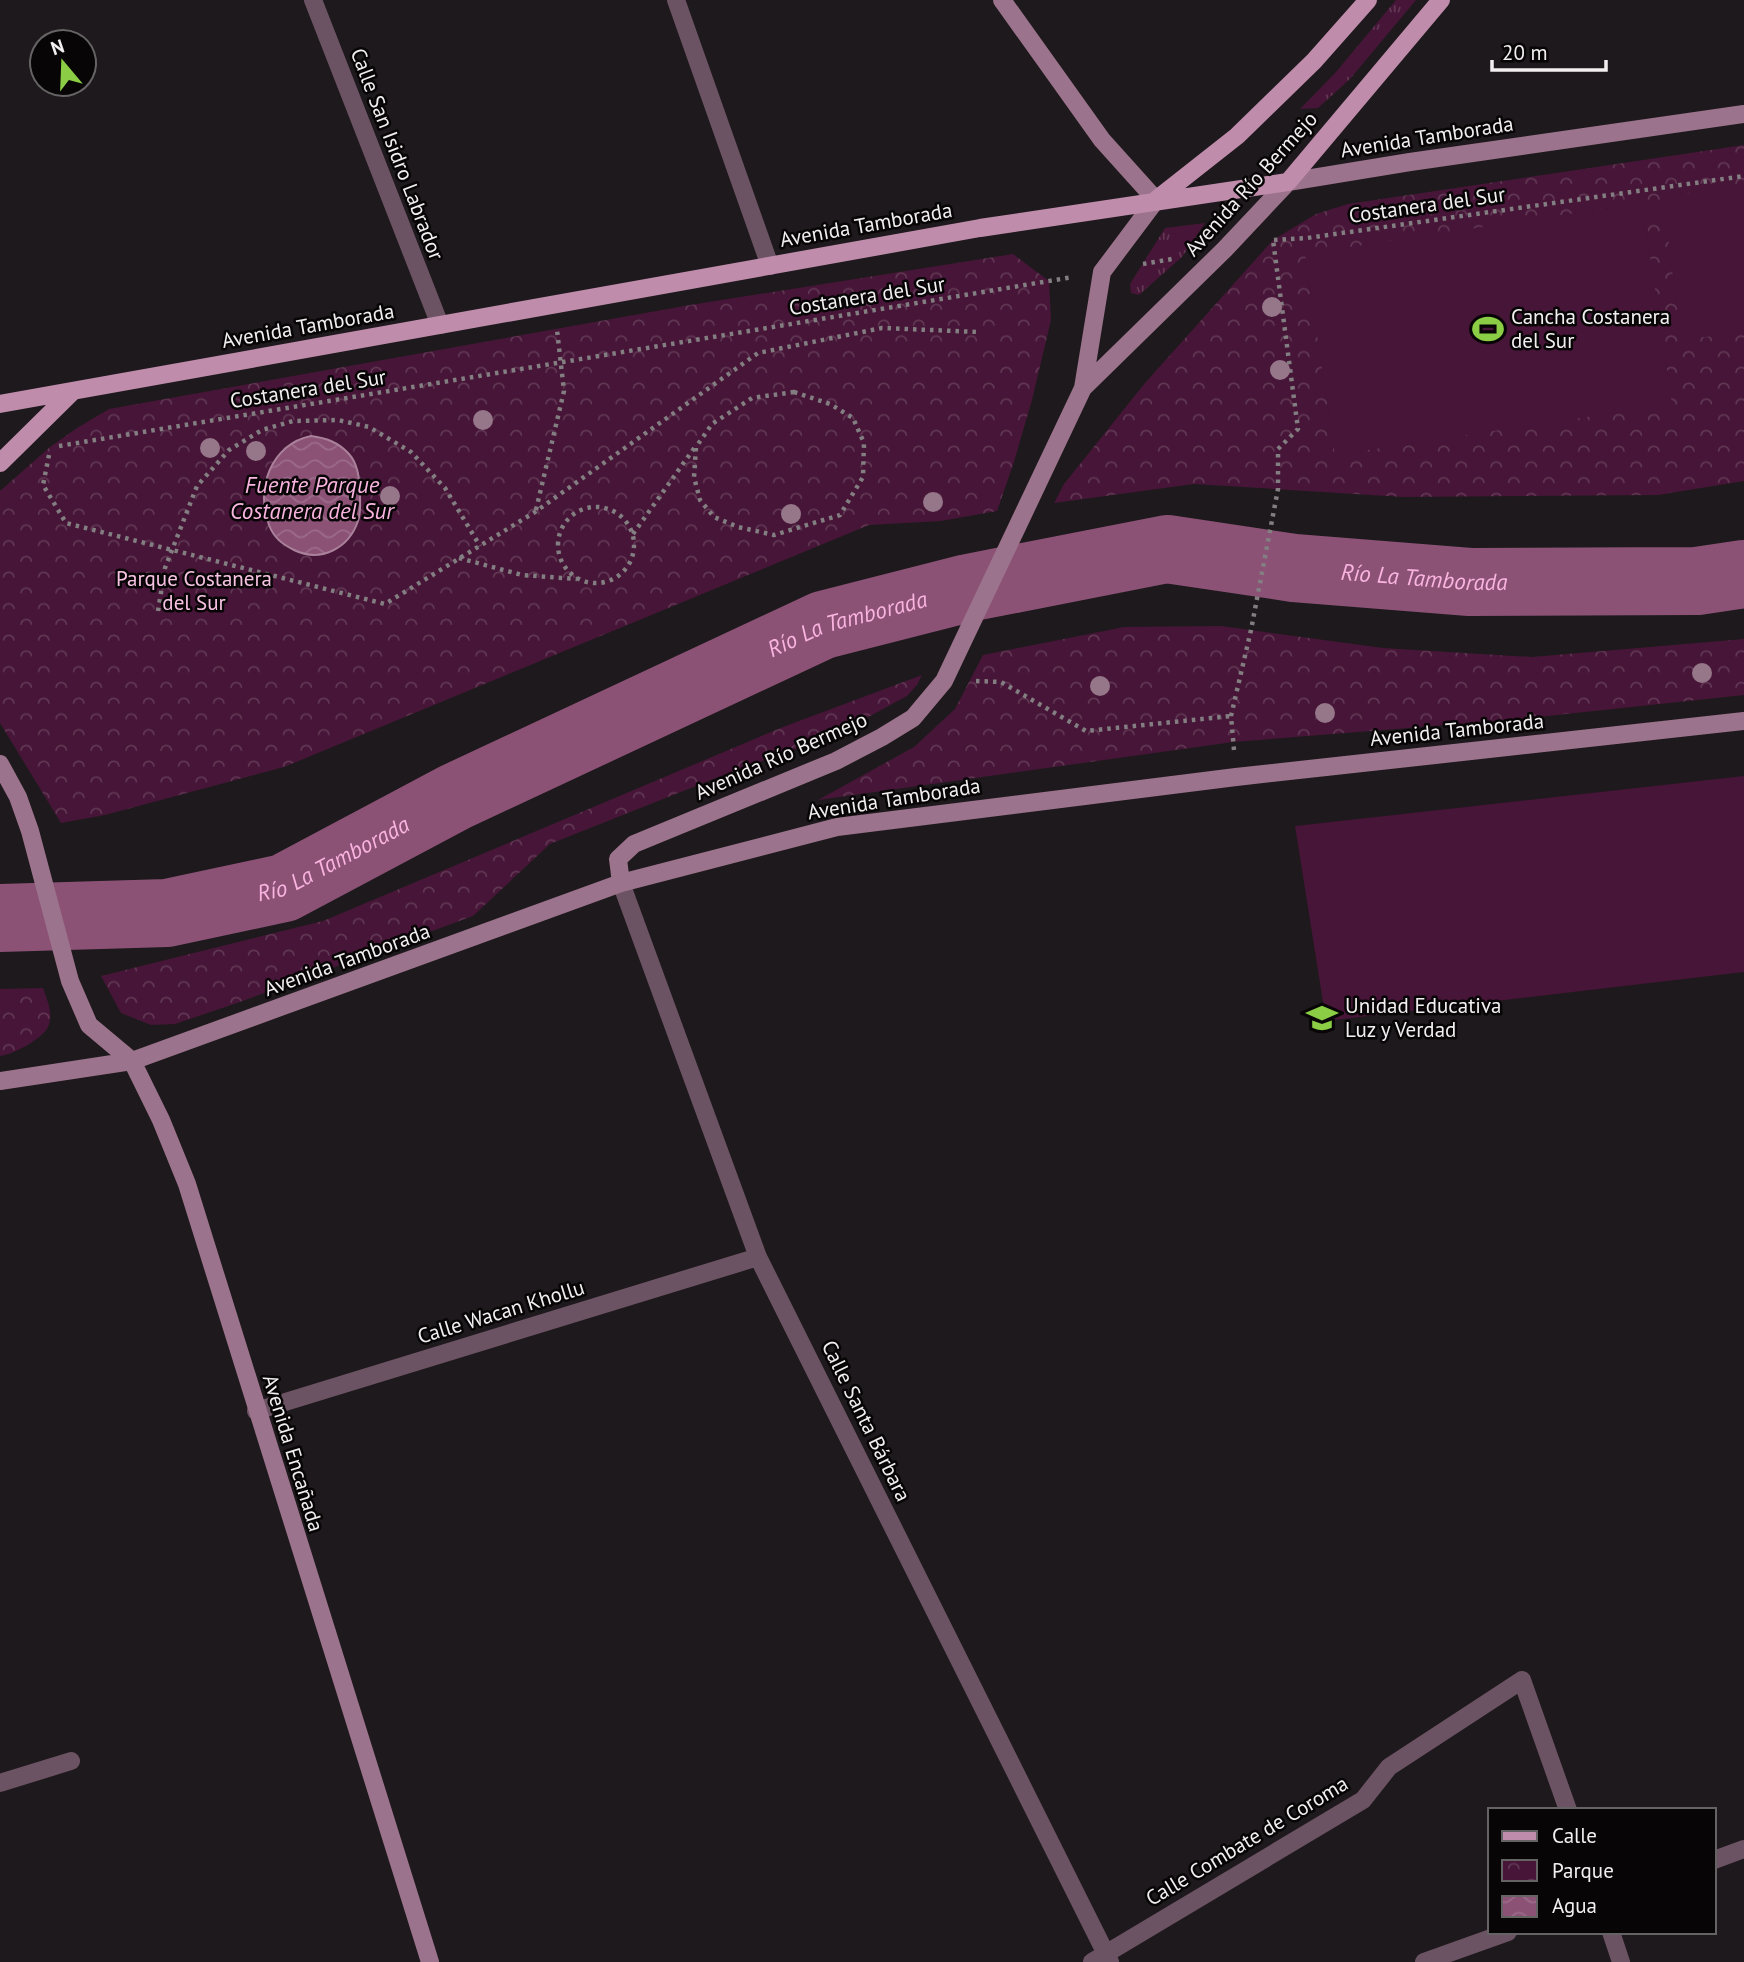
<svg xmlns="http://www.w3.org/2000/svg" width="1744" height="1962" font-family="'PT Sans',sans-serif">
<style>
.grass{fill:url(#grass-tufts)}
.park{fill:url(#park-crowns)}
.pitch{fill:#461537}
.water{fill:url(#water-waves);stroke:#aa819b;stroke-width:2}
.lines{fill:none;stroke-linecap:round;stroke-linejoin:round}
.river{stroke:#8b5276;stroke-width:68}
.path{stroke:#837e81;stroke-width:4.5;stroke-dasharray:3.5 5;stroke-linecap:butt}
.street{stroke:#6c5363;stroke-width:18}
.secondary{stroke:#9c738c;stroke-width:18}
.primary{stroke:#c08cac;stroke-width:18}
.tree{fill:#967689}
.labels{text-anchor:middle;stroke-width:5;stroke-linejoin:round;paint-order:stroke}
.street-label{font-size:21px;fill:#f3eff1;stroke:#070506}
.poi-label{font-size:21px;fill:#f3eff1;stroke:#070506;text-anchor:start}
.park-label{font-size:21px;fill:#f8c3e3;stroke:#070506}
.water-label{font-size:23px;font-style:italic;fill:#f9b4df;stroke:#070506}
</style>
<defs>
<pattern id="grass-tufts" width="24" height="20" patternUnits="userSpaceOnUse" patternTransform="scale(1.75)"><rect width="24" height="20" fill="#461537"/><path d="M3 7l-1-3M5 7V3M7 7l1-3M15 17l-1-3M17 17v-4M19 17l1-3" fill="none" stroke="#613754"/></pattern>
<pattern id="park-crowns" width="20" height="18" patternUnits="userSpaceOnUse" patternTransform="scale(1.75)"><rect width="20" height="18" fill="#461537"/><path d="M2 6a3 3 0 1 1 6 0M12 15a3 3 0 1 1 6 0" fill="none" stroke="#613754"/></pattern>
<pattern id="water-waves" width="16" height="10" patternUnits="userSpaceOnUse" patternTransform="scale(1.75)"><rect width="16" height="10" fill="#8b5276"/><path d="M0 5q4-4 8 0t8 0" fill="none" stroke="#9c6b8a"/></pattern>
</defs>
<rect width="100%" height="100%" fill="#1e191c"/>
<path class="grass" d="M1396,0H1416L1350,79L1318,108L1300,109L1336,72Z
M1205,223L1182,257L1139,295L1131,293L1130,284L1165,228Z"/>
<path class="park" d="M1744,145V481L1658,495L1403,497L1194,484L1054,503L1064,484L1145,383L1273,240L1316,214L1348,204Z
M1013,254L1049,281L1051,320L1032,400L1013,465L997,511L941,521L869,525L284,767L105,815L61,823L0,723V491L50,447L77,428L109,409L690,305Z
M1221,626L1383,648L1532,657L1744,639V695L1509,720L1233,742L818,800L914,747L955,709L983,655L1124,627Z
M922,675L917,685L907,696L837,734L731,772L550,844L473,916L237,1003L175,1024L151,1025L121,1013L101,976L323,921L783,727Z
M43,988C47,1000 54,1014 48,1027C41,1040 14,1054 0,1056V989Z"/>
<path class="pitch" d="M1744,187V332L1681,340L1663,197Z
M1642,203L1672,404L1335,455L1305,254Z
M1744,776V972L1326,1021L1295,826Z"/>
<path class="water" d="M311,436C326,438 338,442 349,454C358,464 360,482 360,495C360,503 361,513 358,521C349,548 321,563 294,550C282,544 274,538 269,525C255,489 271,444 311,436Z"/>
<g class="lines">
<path class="river" id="s1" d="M0,918L167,913L284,888L455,797L823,625L968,588L1167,549L1294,568L1470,582L1697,581L1744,574"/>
<path class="path" d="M1274,240L1307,238L1744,176
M1143,264L1172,259
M794,392L830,404L853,418L864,443L863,477L840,515L774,535L738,527L714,517L700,500L694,477L696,447L712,424L752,398Z
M59,446L1073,277
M49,455L43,485L66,523L385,604L535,512L758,353L882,328L979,332
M558 545a38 38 0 1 1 76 0a38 38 0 1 1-76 0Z
M536,510L564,391L557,330
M633,534L695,447
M459,558L522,575L577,579
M158,611L165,568L197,486L229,450L262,430L293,421L338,420L369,427L411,452L445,488L480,546
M976,681L1001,682L1086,731L1231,716
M1234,750L1231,716L1251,630L1278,489V449L1298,429L1273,240"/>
<path class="street" d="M313,0L440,325
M676,0L770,266
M621,883L758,1257L1110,1962
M256,1411L758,1257
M0,1783L71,1761
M1714,1860L1744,1849
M1611,1932L1621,1962
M1092,1962L1363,1800L1389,1767L1522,1680L1568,1810
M1424,1962L1508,1932"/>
<path class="secondary" d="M1083,388L1225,249L1288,182L1410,162L1744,114
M0,764L18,797L30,831L70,981L89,1025L132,1061L161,1120L187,1184L430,1962
M621,883L618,859L634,844L836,761L882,737L913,718L944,681L1083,388L1102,272L1156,200L1102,140L1002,0
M0,1081L132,1061L621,883L837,827L1236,777L1744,721"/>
<path class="primary" d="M1157,199L1237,136L1314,61L1368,0
M0,404L980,228L1288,182L1441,0
M0,463L73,391"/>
</g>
<g class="tree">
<circle cx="1272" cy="307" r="10"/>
<circle cx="1280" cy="370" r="10"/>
<circle cx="483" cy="420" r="10"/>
<circle cx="210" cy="448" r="10"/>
<circle cx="256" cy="451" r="10"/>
<circle cx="390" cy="496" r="10"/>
<circle cx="933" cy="502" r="10"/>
<circle cx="791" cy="514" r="10"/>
<circle cx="1702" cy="673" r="10"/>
<circle cx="1100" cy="686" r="10"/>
<circle cx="1325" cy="713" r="10"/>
</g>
<defs>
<symbol id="stadium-bare" viewBox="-9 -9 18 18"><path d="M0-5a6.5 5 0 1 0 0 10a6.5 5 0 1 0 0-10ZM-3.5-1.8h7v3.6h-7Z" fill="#8bce46" stroke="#070506" stroke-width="2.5" paint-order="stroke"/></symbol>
<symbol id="school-bare" viewBox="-9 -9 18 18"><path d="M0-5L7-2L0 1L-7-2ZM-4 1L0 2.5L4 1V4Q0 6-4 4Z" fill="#8bce46" stroke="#070506" stroke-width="2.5" paint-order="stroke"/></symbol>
</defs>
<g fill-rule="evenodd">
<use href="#stadium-bare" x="1466" y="307" width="44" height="44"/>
<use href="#school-bare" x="1300" y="996" width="44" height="44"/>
</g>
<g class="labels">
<g class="street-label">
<text transform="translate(1427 137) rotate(-9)" y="7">Avenida Tamborada</text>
<text transform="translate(397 154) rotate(69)" y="7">Calle San Isidro Labrador</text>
<text transform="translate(1251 184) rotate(-48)" y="7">Avenida Río Bermejo</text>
<text transform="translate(1427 205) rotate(-8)" y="7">Costanera del Sur</text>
<text transform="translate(866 225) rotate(-10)" y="7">Avenida Tamborada</text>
<text transform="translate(867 296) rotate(-9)" y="7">Costanera del Sur</text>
<text transform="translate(308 326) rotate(-10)" y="7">Avenida Tamborada</text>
<text transform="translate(308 389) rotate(-9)" y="7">Costanera del Sur</text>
<text transform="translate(1457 730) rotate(-6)" y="7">Avenida Tamborada</text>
<text transform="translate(781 756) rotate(-24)" y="7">Avenida Río Bermejo</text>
<text transform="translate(894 799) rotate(-9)" y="7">Avenida Tamborada</text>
<text transform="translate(347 960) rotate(-20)" y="7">Avenida Tamborada</text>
<text transform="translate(501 1312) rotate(-17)" y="7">Calle Wacan Khollu</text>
<text transform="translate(866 1421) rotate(64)" y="7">Calle Santa Bárbara</text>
<text transform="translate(293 1453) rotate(73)" y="7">Avenida Encañada</text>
<text transform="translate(1247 1841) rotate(-31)" y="7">Calle Combate de Coroma</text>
</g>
<g class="poi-label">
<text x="1511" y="324">Cancha Costanera<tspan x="1511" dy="24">del Sur</tspan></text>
<text x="1345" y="1013">Unidad Educativa<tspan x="1345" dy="24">Luz y Verdad</tspan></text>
</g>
<g class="park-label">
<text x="194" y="586">Parque Costanera<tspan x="194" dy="24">del Sur</tspan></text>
</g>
<g class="water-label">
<text x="312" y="493">Fuente Parque<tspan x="312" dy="26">Costanera del Sur</tspan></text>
<text dy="8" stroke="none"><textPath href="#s1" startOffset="1498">Río La Tamborada</textPath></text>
<text dy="8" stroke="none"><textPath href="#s1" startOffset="910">Río La Tamborada</textPath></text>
<text dy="8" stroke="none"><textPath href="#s1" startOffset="343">Río La Tamborada</textPath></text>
</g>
</g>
<rect x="1488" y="1808" width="228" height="126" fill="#070506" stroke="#656364" stroke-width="2"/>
<rect x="1502" y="1831" width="35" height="10" fill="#c08cac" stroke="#656364" stroke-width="2"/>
<text x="1552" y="1843" font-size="21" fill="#f3eff1">Calle</text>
<rect x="1502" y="1860" width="35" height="21" fill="url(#park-crowns)" stroke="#656364" stroke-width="2"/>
<text x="1552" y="1878" font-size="21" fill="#f3eff1">Parque</text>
<rect x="1502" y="1896" width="35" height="21" fill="url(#water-waves)" stroke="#656364" stroke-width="2"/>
<text x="1552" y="1913" font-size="21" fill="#f3eff1">Agua</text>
<g transform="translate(63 63) rotate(341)"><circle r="33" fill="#070506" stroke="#656364" stroke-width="2"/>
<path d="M0-5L12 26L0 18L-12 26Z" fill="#8bce46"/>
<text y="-10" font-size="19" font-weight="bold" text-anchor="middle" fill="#f3eff1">N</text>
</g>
<path d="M1492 60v10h114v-10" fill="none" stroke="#f3eff1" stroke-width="3.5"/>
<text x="1502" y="60" font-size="21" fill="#f3eff1" stroke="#070506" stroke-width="5" paint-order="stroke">20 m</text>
</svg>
